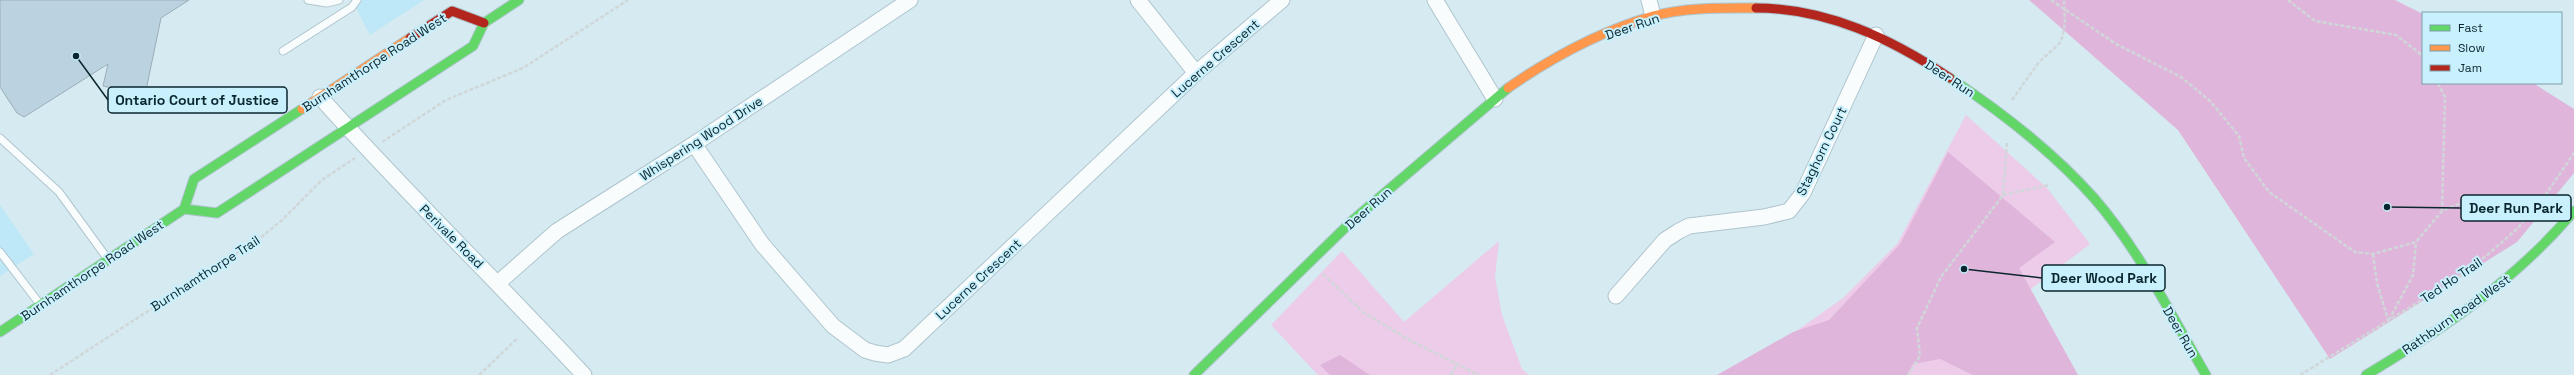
<svg xmlns="http://www.w3.org/2000/svg" width="2574" height="375" font-family="'Space Grotesk',sans-serif">
<style>
.built{fill:#bee8f7}
.green{fill:#eccce9}
.forest{fill:#e0b5db}
.building{fill:#bbd3e1;stroke:#9badb7}
.lines{fill:none;stroke-linecap:round;stroke-linejoin:round}
.lane-casing{stroke:#afc5cd;stroke-width:9}
.street-casing{stroke:#afc5cd;stroke-width:17}
.fast-casing{stroke:#afc5cd;stroke-width:11}
.slow-casing{stroke:#afc5cd;stroke-width:11}
.jam-casing{stroke:#afc5cd;stroke-width:11}
.path{stroke:#d0d7d9;stroke-width:2.5;stroke-dasharray:4 2;stroke-linecap:butt}
.lane{stroke:#f9fcfd;stroke-width:7}
.street{stroke:#f9fcfd;stroke-width:15}
.fast{stroke:#63d668;stroke-width:9}
.slow{stroke:#ff974d;stroke-width:9}
.jam{stroke:#b3261e;stroke-width:9}
.labels{text-anchor:middle;stroke-width:4;stroke-linejoin:round;paint-order:stroke}
.street-label{font-size:13px;fill:#0a262e;stroke:#c9f0fd}
.leader{fill:none;stroke:#0a262e;stroke-width:1.5}
.callout-dot{fill:#0a262e;stroke:#c9f0fd;stroke-width:1.5}
.callout{fill:#c9f0fd;stroke:#0a262e;stroke-width:1.5}
.callout-label{font-size:14px;text-anchor:middle;font-weight:bold;fill:#0a262e}
</style>
<rect width="100%" height="100%" fill="#d5eaf1"/>
<path class="built" d="M352,0H424L370,35Z
M0,205L34,254L0,276Z"/>
<path class="green" d="M1966,115L2047,188L2090,244L2024,294L2066,375H1717L1778,344L1843,298L1897,244Z
M1499,241L1495,277L1502,315L1522,369L1529,375H1318L1271,325L1342,251L1404,322Z"/>
<path class="forest" d="M2029,0H2395L2423,14V83H2533L2574,109V173L2517,242L2330,359L2178,130Z
M1948,152L2055,242L2019,268L2078,375H1973L1940,359L1913,364L1907,375H1717L1793,332L1829,320L1900,244Z
M1340,355L1370,375H1330L1320,365Z"/>
<path class="building" d="M0,0H189L161,18L145,95L103,86L108,64L24,117L17,113L0,87Z"/>
<g class="lines">
<defs>
<path id="lane" d="M308,0L327,3L339,0
M283,51L352,7L357,0
M0,138L59,192L107,258
M0,252L39,303"/>
<path id="street" d="M1138,0L1196,73
M1435,0L1495,99
M1649,0L1653,16
M320,97C405,192 497,281 584,375
M694,144L762,244L833,326L865,350L875,353L888,355L904,349L1196,73L1282,0
M498,283L557,231L694,144L910,0
M1616,296L1665,240L1679,231L1689,226L1764,217L1789,211L1803,193L1876,35"/>
<path id="fast" d="M1950,78C2000,111 2054,153 2094,198C2140,251 2171,315 2206,375
M184,209L217,213L473,46L484,23L519,0
M0,332L184,209L194,179L302,109
M1194,375L1353,220L1508,88
M2366,375C2443,329 2516,280 2574,211"/>
<path id="slow" d="M1508,88C1551,58 1601,31 1653,16C1686,7 1722,8 1756,8
M302,109L410,38"/>
<path id="jam" d="M1756,8C1827,8 1892,39 1950,78
M410,38L452,11L484,23"/>
</defs>
<use href="#lane" class="lane-casing"/>
<use href="#street" class="street-casing"/>
<use href="#fast" class="fast-casing"/>
<use href="#slow" class="slow-casing"/>
<use href="#jam" class="jam-casing"/>
<path class="path" d="M2051,0L2116,44L2181,77L2210,101L2239,136L2244,158L2269,192L2355,252L2373,254L2416,242L2442,211L2477,196L2521,202L2544,197
M2288,0L2315,21L2396,35L2423,56
M2438,83L2445,97L2442,211
M194,96L258,110
M2012,100L2039,62L2061,42L2065,24L2064,0
M382,142L446,100L523,68L628,0
M2003,195L2049,185
M2373,254L2377,283L2388,320
M1323,274L1363,312L1411,341L1479,375
M2389,320L2413,275L2416,242
M50,375L260,238L281,221L322,180L355,158
M479,375L518,338
M1451,375L1457,364
M1908,375L1920,356L1917,328L1941,277L2003,195L2007,143
M2300,375L2456,279L2486,256L2518,228L2544,197L2574,153"/>
<use href="#lane" class="lane"/>
<use href="#street" class="street"/>
<use href="#fast" class="fast"/>
<use href="#slow" class="slow"/>
<use href="#jam" class="jam"/>
</g>
<g class="labels">
<g class="street-label">
<text transform="translate(1632 26) rotate(-19)" y="5">Deer Run</text>
<text transform="translate(1215 58) rotate(-41)" y="5">Lucerne Crescent</text>
<text transform="translate(374 62) rotate(-33)" y="5">Burnhamthorpe Road West</text>
<text transform="translate(1950 78) rotate(33)" y="5">Deer Run</text>
<text transform="translate(701 138) rotate(-33)" y="5">Whispering Wood Drive</text>
<text transform="translate(1821 151) rotate(-64)" y="5">Staghorn Court</text>
<text transform="translate(1368 208) rotate(-41)" y="5">Deer Run</text>
<text transform="translate(452 236) rotate(45)" y="5">Perivale Road</text>
<text transform="translate(92 270) rotate(-34)" y="5">Burnhamthorpe Road West</text>
<text transform="translate(205 273) rotate(-33)" y="5">Burnhamthorpe Trail</text>
<text transform="translate(978 279) rotate(-43)" y="5">Lucerne Crescent</text>
<text transform="translate(2451 280) rotate(-34)" y="5">Ted Ho Trail</text>
<text transform="translate(2456 314) rotate(-35)" y="5">Rathburn Road West</text>
<text transform="translate(2181 332) rotate(60)" y="5">Deer Run</text>
</g>
</g>
<path class="leader" d="M76 56L108 100M2387 207L2461 208M1964 269L2042 278"/>
<g class="callout-dot">
<circle cx="76" cy="56" r="4"/>
<circle cx="2387" cy="207" r="4"/>
<circle cx="1964" cy="269" r="4"/>
</g>
<g class="callout">
<rect x="108" y="87" width="179" height="26" rx="4"/>
<rect x="2461" y="195" width="110" height="26" rx="4"/>
<rect x="2042" y="265" width="123" height="26" rx="4"/>
</g>
<g class="callout-label">
<text x="197" y="105">Ontario Court of Justice</text>
<text x="2516" y="213">Deer Run Park</text>
<text x="2104" y="283">Deer Wood Park</text>
</g>
<rect x="2422" y="12" width="140" height="72" fill="#c9f0fd" stroke="#7d9faa"/>
<rect x="2430" y="25" width="20" height="6" fill="#63d668" stroke="#7d9faa"/>
<text x="2458" y="32" font-size="12" fill="#0a262e">Fast</text>
<rect x="2430" y="45" width="20" height="6" fill="#ff974d" stroke="#7d9faa"/>
<text x="2458" y="52" font-size="12" fill="#0a262e">Slow</text>
<rect x="2430" y="65" width="20" height="6" fill="#b3261e" stroke="#7d9faa"/>
<text x="2458" y="72" font-size="12" fill="#0a262e">Jam</text>
</svg>
